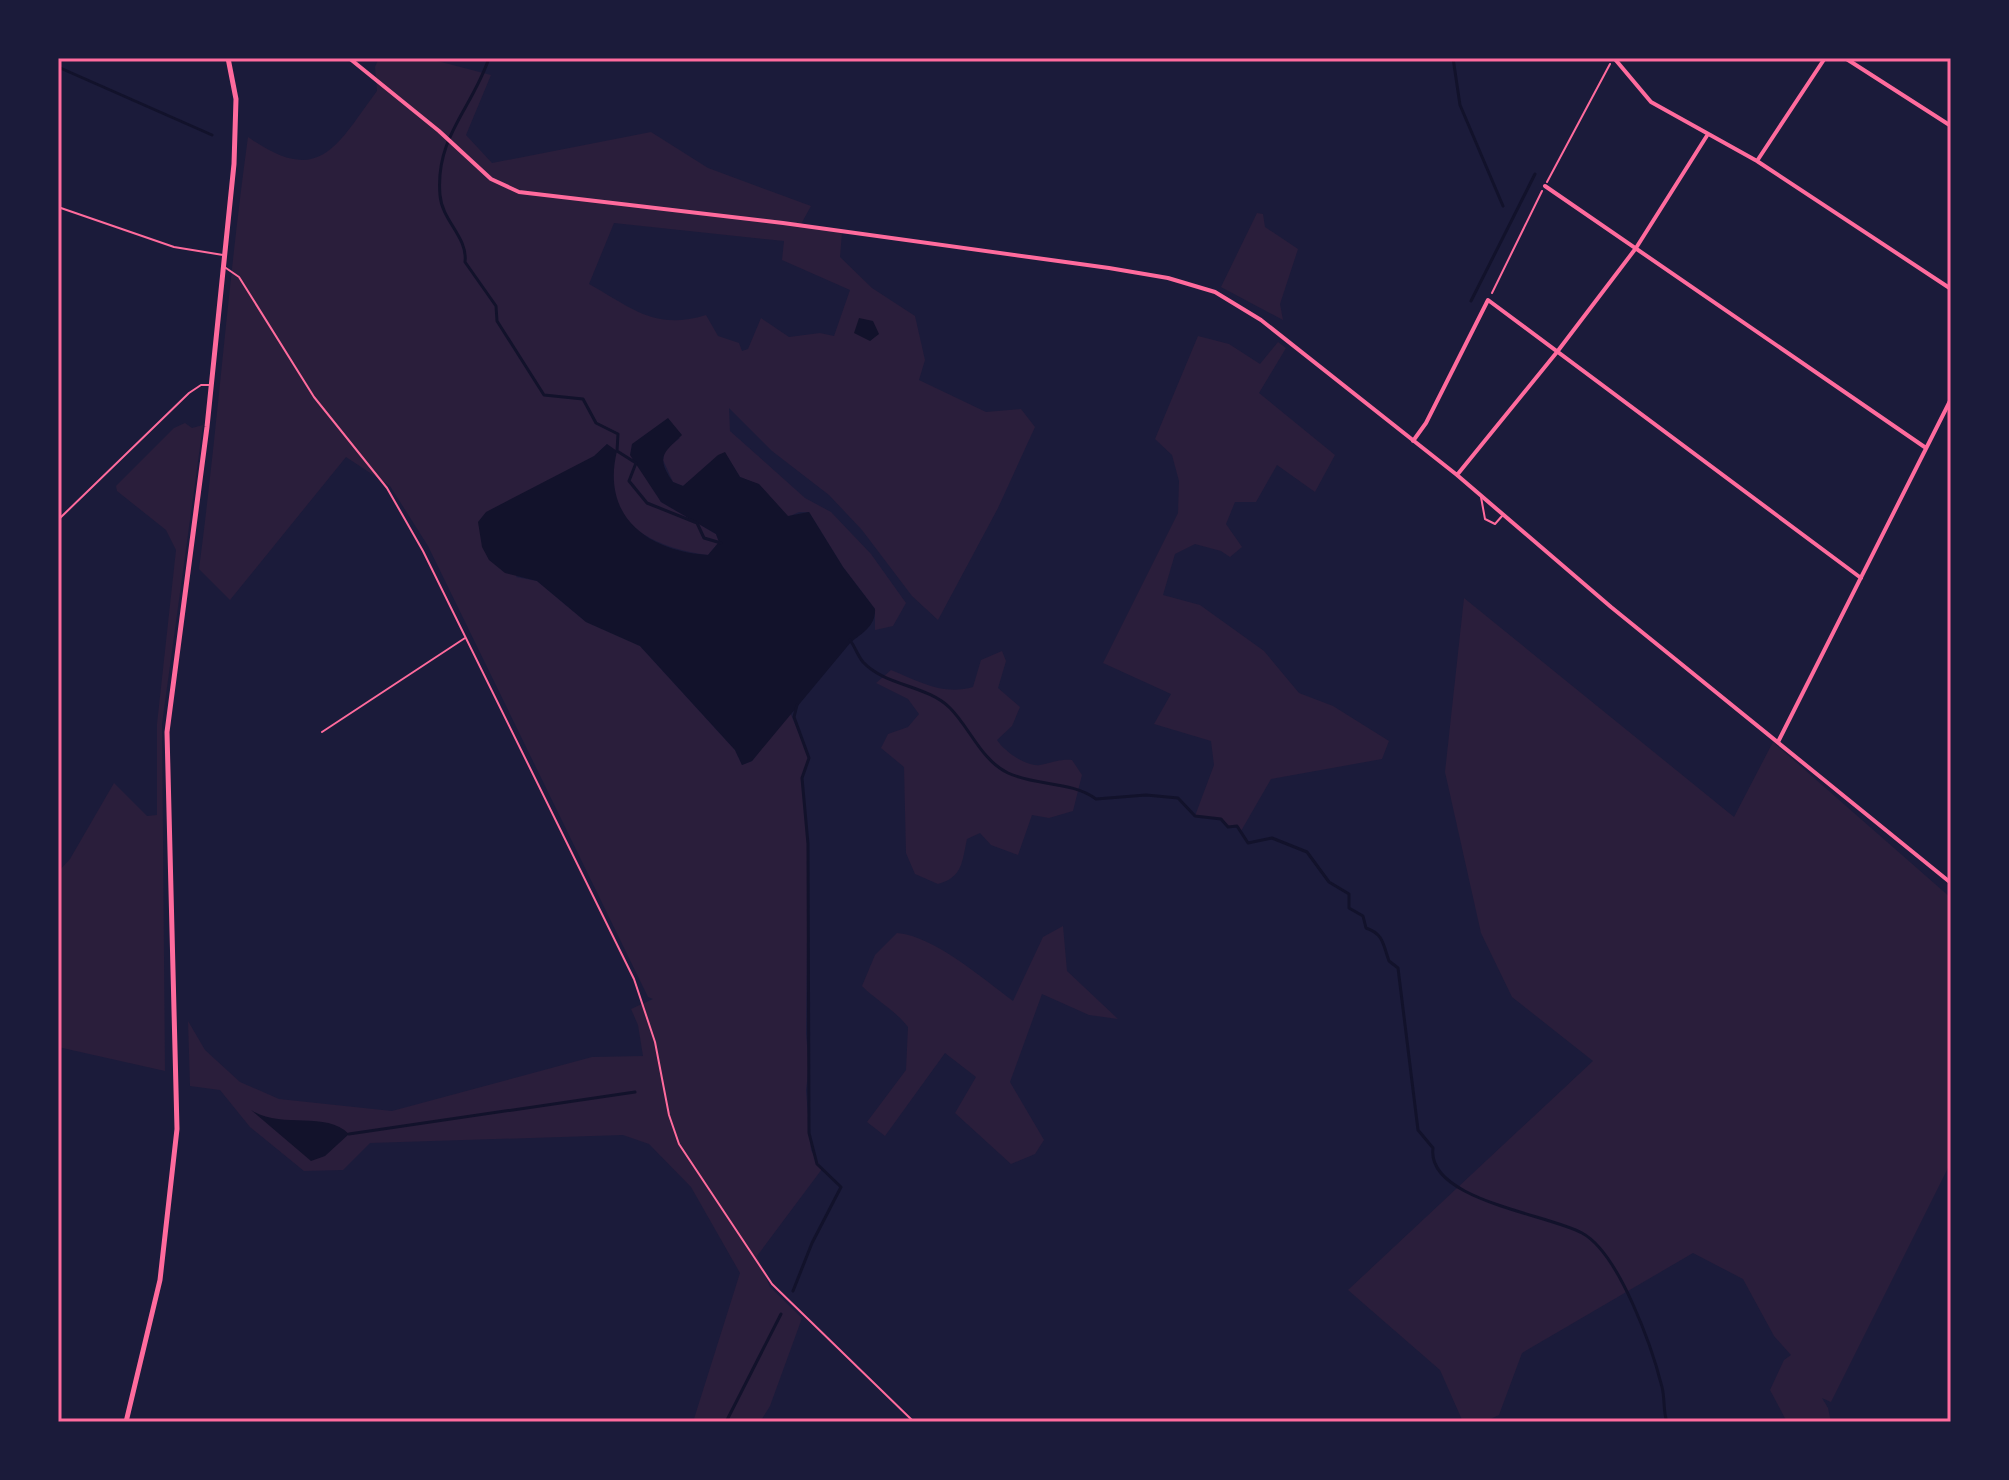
<svg xmlns="http://www.w3.org/2000/svg" width="2009" height="1480" font-family="'PT Sans Narrow',sans-serif">
<style>
.green{fill:#2a1e3b;fill-rule:evenodd}
.water{fill:#12122b}
.lines{fill:none;stroke-linecap:round;stroke-linejoin:round}
.stream{stroke:#12122b;stroke-width:3}
.path{stroke:#ff6b9d;stroke-width:2}
.service{stroke:#ff6b9d;stroke-width:2}
.minor{stroke:#ff6b9d;stroke-width:4}
.tertiary{stroke:#ff6b9d;stroke-width:5}
.neatline{fill:none;stroke:#ff6b9d;stroke-width:3}
</style>
<rect width="100%" height="100%" fill="#1b1b3a"/>
<path class="green" d="M379,58H426L491,75L466,135L492,163L651,132L708,168L811,206L800,226L842,233L840,257L872,288L915,316L925,360L919,380L986,412L1021,409L1035,427L998,508L938,620L912,596L862,530L829,495L772,451L729,408L730,431L805,498L831,512L871,554L906,603L893,626L875,630V609L843,567L809,512H799L788,517L759,485L740,477L725,453L683,486L673,482L663,460L665,449L680,438L632,444L661,502L716,534L719,542L708,555C678,552 630,537 617,506C610,488 610,463 607,444L595,456L516,577L537,581L586,622L640,646L735,750L742,765L752,761L790,712L809,758L802,778L808,844L806,1034L809,1066L806,1090L811,1150L822,1169L757,1256L770,1287L802,1318L770,1406L760,1422H693L740,1273L691,1187L649,1144L623,1135L370,1143L343,1170L304,1171L250,1127L220,1090L190,1086L188,1021L205,1050L240,1082L279,1099L392,1111L592,1057L643,1056L638,1025L631,1009L653,999L648,997L428,546L390,486L346,457L230,600L199,569C218,425 228,281 248,137C320,188 336,146 377,91L375,67ZM614,223L784,241L782,260L850,290L834,336L820,333L789,337L761,318L748,349L742,351L739,343L718,336L706,315C655,331 632,308 589,284Z
M1257,213L1263,214L1265,227L1298,249L1280,304L1283,320L1221,287Z
M1198,336L1229,344L1260,364L1278,342L1286,348L1259,393L1335,455L1315,492L1277,465L1256,502H1235L1226,524L1242,547L1230,557L1221,551L1195,544L1175,554L1163,595L1200,605L1264,651L1299,693L1333,706L1389,741L1382,759L1271,779L1241,831L1237,826L1228,827L1221,819L1195,816L1214,765L1211,741L1154,724L1171,694L1103,663L1178,513L1179,481L1172,455L1155,439Z
M185,423L192,428L203,425L162,724L165,1071L58,1047V872L70,859L114,783L147,816L157,815V724L176,550L166,530L117,491L116,486L174,428Z
M1464,598L1734,817L1773,742L1951,898V1162L1831,1402L1822,1398L1828,1408L1831,1422H1787L1770,1390L1784,1360L1791,1355L1774,1336L1743,1279L1693,1253L1522,1353L1499,1415L1484,1422H1463L1440,1370L1348,1290L1593,1061L1512,997L1481,933L1445,772Z
M1002,651L1006,661L998,688L1020,707L1012,726L997,740C1004,751 1026,767 1040,765C1052,763 1059,759 1072,760L1082,775L1073,811L1049,818L1032,815L1018,855L991,845L980,833L967,839C962,861 963,877 938,884L915,874L906,853L904,767L881,748L888,734L908,727L919,714L908,699L876,683L891,670C918,681 943,696 973,687L981,660Z
M1063,926L1067,971L1118,1019L1089,1015L1042,994L1010,1082L1044,1140L1035,1154L1011,1164L955,1113L976,1077L945,1053L885,1136L867,1122L906,1070L908,1027C895,1010 877,1001 862,986L875,955L897,933C934,936 982,978 1013,1001L1043,937Z"/>
<path class="water" d="M859,318L873,321L879,334L870,341L854,333Z
M668,418L682,435C664,453 655,456 673,482L683,486L718,455L725,452L740,477L759,484L788,516L809,512L843,567L875,609C876,625 863,633 851,642L752,761L742,765L735,750L640,646L586,622L537,581L505,573L489,560L482,547L478,522L486,512L594,456L607,444L617,451C601,516 647,551 708,555L719,542L716,534L661,502L630,455L632,444Z
M251,1110C281,1130 325,1110 349,1134L325,1156L311,1161Z"/>
<g class="lines">
<path class="stream" d="M489,58C472,109 435,137 440,195C442,221 468,237 465,262L496,306L497,321L544,395L583,399L596,423L618,434L617,451L636,463L629,481L647,503L697,523L704,538L721,543
M1453,58L1460,105L1503,206
M58,67L212,135
M1471,301L1535,174
M850,640C855,647 858,656 863,662C885,686 927,685 950,708C970,728 981,760 1008,773C1035,786 1072,781 1096,799L1146,795L1178,798L1195,816L1221,819L1228,827L1237,826L1248,843L1272,838L1307,852L1329,882L1349,894V908L1363,916L1366,928C1384,934 1383,945 1389,961L1398,968L1418,1130L1433,1148C1426,1200 1548,1214 1582,1233C1619,1253 1652,1347 1662,1387C1665,1398 1663,1413 1667,1422
M349,1134L635,1092
M793,1291L812,1243L841,1187L817,1164L809,1133L808,844L802,778L809,758L794,717L797,705
M726,1422L781,1314"/>
<path class="path" d="M1547,182L1610,64
M1492,293L1542,191"/>
<path class="service" d="M58,207L174,247L223,255
M223,266L239,277L314,397L387,488L423,551L634,979L655,1042L669,1115L679,1144L772,1284L914,1422
M1481,497L1485,519L1495,524L1502,516
M58,520L189,393L201,385H210
M322,732L465,638"/>
<path class="minor" d="M349,58L439,131L491,179L519,192L783,223L1109,268L1168,278L1215,292L1261,320L1457,475L1611,607L1951,883
M1614,58L1651,102L1757,161L1951,289
M1845,58L1951,126
M1757,161L1825,58
M1545,186L1926,448
M1413,441L1426,423L1488,300L1861,578
M1457,475L1557,352L1636,248L1708,134
M1778,742L1951,399"/>
<path class="tertiary" d="M126,1422L160,1280L177,1129L167,732L207,427L234,164L236,99L228,58"/>
</g>
<rect width="2009" height="1480" fill="none" stroke="#1b1b3a" stroke-width="120"/>
<rect x="60" y="60" width="1889" height="1360" class="neatline"/>
</svg>
